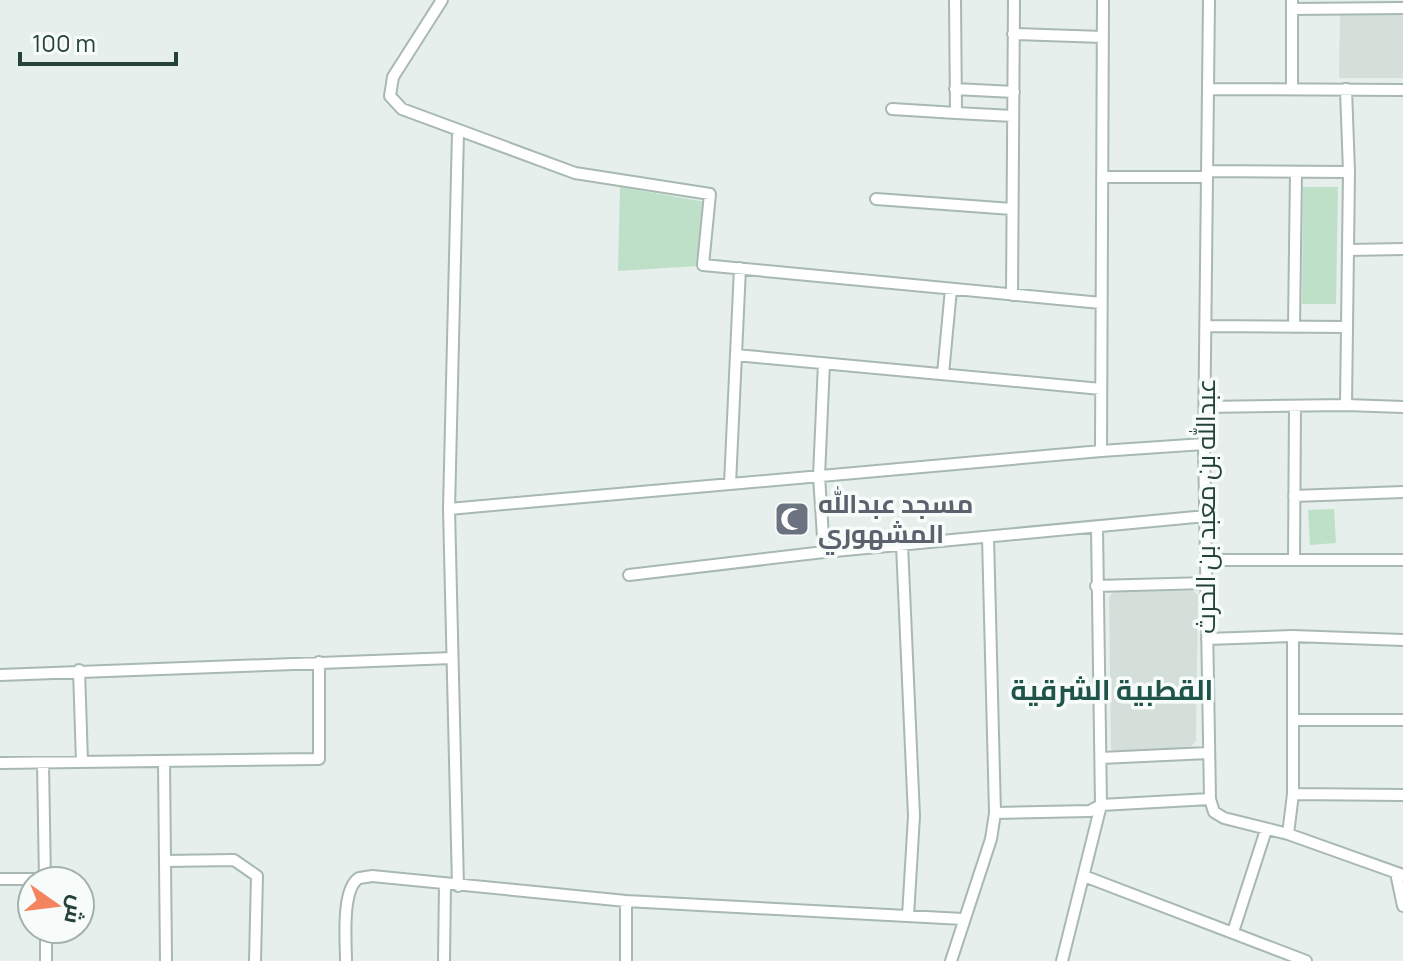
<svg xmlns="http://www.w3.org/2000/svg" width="1403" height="961" font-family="Manrope,Cairo,sans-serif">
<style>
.built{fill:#d4dfda}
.green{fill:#bfe0c8}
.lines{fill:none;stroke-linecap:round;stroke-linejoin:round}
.minor-casing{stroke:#a8b8b2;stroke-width:14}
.minor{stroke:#fff;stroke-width:10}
.labels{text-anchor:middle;stroke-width:7;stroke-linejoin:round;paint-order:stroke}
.worship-label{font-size:26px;font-weight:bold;fill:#5b616d;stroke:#f7fbf9;text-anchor:start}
.street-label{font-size:26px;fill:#24423a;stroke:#f7fbf9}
.neighbourhood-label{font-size:28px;font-weight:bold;fill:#1f5548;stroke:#f7fbf9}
</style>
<rect width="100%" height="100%" fill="#e6efeb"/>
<path class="built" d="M1340,14H1403V78H1339Z
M1193,591L1198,595L1196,741L1190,748L1116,752L1111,749L1109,597L1113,592Z"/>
<path class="green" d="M620,187L706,202L697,266L618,271Z
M1303,187H1338L1336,304H1302Z
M1334,509L1336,543L1310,545L1308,510Z"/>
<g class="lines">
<defs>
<path id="minor" d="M442,0L393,77L390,96L402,109L575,173L710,194L703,265L1101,303
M1209,0L1204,444L1210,799L1214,812L1224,818L1288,834L1403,875
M1292,9L1403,8
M1013,34L1103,37
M955,89L1014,92
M1208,89L1403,90
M1292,89V0
M892,109L956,113L955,0
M956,113L1013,116
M1207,171L1349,172
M1102,177H1207
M876,199L1012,209
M1348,250L1403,249
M1012,295L1014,0
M1206,326L1347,327
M1294,327L1296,172
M736,355L1101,389
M943,374L951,289
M1346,405L1349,172L1346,89
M1205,407L1346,405L1403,407
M1101,451L1103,0
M730,484L740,268
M1294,496L1403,492
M449,509L1101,451L1204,444
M902,545L914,816L908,916
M824,552L819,476L824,363
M1206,560H1403
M1294,560L1295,406
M629,575L824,552L1206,516
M1096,586L1207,583
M1207,639L1293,636L1403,640
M79,670L82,762
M0,675L452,658
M1293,720H1403
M1101,758L1208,753
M164,761L166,961
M0,763L319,759V662
M43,763L45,881
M1293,794L1403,795
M995,813L1090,811L1101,805L1210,799
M1288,834L1293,794V636
M165,861L234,860L257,876L255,961
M1396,873L1403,906
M1084,876L1306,961
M0,879H45
M458,886L449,509L458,132
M46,929V961
M1233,932L1266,830
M346,961C346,942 341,889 359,878C361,878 371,876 372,876L626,901L963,919
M444,961L445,884
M626,961V901
M951,961L991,839L995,813L988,537
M1062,961L1101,805L1097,527"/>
</defs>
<use href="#minor" class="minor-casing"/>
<use href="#minor" class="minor"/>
</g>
<defs>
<symbol id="mosque-square" viewBox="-11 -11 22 22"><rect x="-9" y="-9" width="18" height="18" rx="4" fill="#6b7280" stroke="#f7fbf9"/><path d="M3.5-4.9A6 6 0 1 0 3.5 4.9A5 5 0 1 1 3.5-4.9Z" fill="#fff"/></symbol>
</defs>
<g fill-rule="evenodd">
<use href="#mosque-square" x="772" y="499" width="40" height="40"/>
</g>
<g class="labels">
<g class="worship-label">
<text x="818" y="513">مسجد عبدالله<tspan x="818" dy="30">المشهوري</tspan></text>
</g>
<g class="street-label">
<text transform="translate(1206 506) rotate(-90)" y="9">عبدالله بن معبد بن الحرث</text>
</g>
<g class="neighbourhood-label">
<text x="1112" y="700">القطبية الشرقية</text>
</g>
</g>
<g transform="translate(56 905) rotate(104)"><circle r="38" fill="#f7fbf9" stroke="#a3b1ad" stroke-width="2"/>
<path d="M0-6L14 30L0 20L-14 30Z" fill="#f4845f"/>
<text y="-12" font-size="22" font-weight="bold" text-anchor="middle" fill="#24423a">ش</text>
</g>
<path d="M20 52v12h156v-12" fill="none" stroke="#24423a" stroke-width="4"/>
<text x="32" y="52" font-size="24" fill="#24423a" stroke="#f7fbf9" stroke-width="6" paint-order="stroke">100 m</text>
</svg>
